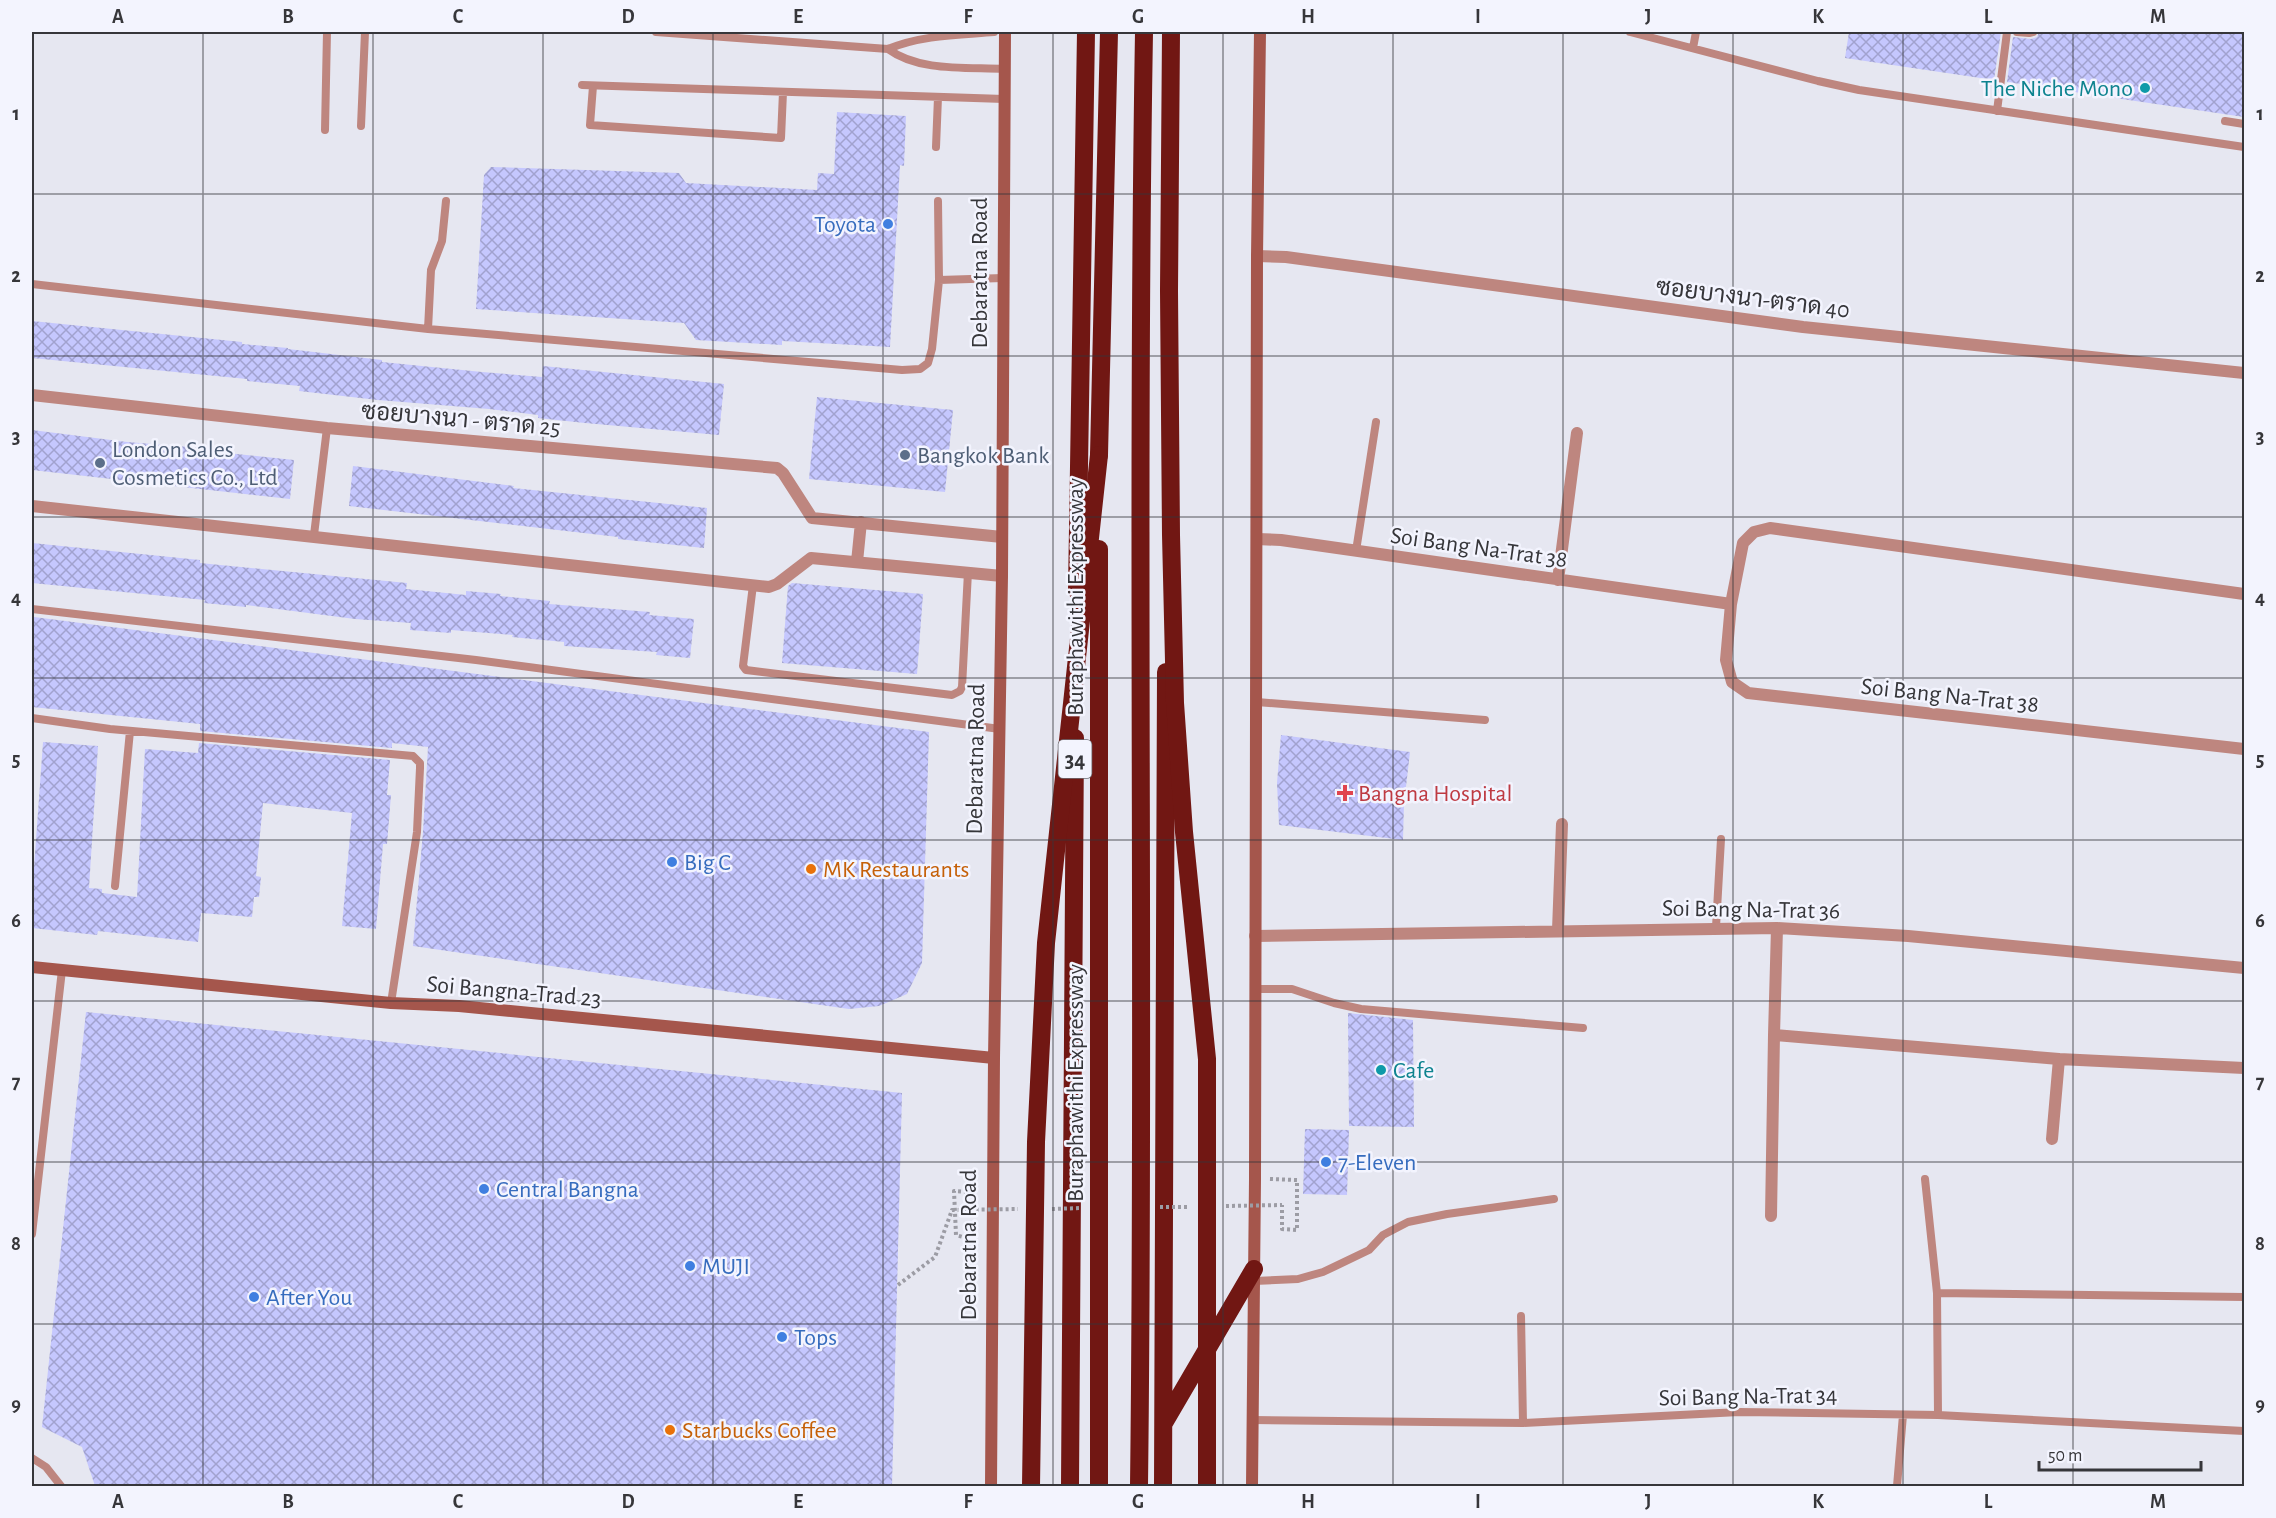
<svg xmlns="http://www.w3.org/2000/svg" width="2276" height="1518" font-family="'Alegreya Sans',Sarabun,sans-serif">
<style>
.building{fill:url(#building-cross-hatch)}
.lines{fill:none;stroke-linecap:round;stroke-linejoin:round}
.path{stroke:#9c9ca4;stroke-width:4;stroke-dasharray:3 3;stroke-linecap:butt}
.lane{stroke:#be867f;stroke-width:8}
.street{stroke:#be867f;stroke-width:12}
.secondary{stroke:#a5564c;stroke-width:12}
.highway{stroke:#711713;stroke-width:18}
.path-bridge{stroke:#9c9ca4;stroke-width:4;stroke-dasharray:3 3;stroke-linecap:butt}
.highway-bridge{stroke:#711713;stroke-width:18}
.grid{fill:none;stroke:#36363a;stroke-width:1.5;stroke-opacity:0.55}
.culture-dot{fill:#0f9aa8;stroke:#f3f4fe;stroke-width:2}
.shop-dot{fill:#3f7fe0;stroke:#f3f4fe;stroke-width:2}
.service-dot{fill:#5c6f8a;stroke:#f3f4fe;stroke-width:2}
.health-dot{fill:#e0444e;stroke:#f3f4fe;stroke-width:2}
.food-dot{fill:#e8710a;stroke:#f3f4fe;stroke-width:2}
.labels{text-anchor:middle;stroke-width:5;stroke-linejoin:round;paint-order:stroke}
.shield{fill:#f3f4fe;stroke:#6f6f75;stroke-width:1.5}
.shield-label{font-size:22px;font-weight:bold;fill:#36363a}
.culture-label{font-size:24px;fill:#0d838f;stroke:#f3f4fe;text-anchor:end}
.shop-label{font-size:24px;fill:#366cbe;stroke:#f3f4fe;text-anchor:start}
.street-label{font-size:24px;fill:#36363a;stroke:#f3f4fe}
.service-label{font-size:24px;fill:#4e5e75;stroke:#f3f4fe;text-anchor:start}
.health-label{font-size:24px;fill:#be3a42;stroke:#f3f4fe;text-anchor:start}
.food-label{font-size:24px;fill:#c56008;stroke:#f3f4fe;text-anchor:start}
.neatline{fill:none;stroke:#36363a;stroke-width:2}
.grid-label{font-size:20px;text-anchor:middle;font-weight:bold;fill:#36363a}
</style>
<defs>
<pattern id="building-cross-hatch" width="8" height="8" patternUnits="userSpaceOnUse" patternTransform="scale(1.5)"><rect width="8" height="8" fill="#c5c7fe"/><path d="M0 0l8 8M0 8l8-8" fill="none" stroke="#a1a2cf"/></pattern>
</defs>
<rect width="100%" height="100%" fill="#e6e7f1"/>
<path class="building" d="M1849,32H2001L1994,80L1845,58Z
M2039,32H2244V117L2007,82L2013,37L2031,39L2037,37Z
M837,112L906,116L904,166L900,165L890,347L782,341V345L696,340L684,323L476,309L484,175L491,167L679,173L686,183L817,190L818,173L834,174Z
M32,321L242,342V344L288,348V349L382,360V362L482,372L542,377L543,366L724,384L719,435L585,423L538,418V415L489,409L378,400L299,391L300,386L247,381V379L32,358Z
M817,397L953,410L945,492L809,479Z
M32,430L127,442L227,450V453L294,460L290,499L32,470Z
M353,466L514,486L513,488L707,508L704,548L618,539V537L349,506Z
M32,543L200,560V563L407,583L406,589L466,595V591L501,594L500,596L550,601L549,604L650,612L649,615L694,619L690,658L656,655L657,652L564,646V642L512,637L513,635L451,630V633L410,630L411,623L355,619L246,605V607L204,603L205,600L32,583Z
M792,583L923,594L917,674L782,663L788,586Z
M34,617L929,732L922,963L907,994L879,1006L849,1009L413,946L423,832L428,747L392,743V748L200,731V724L32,707Z
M1281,735L1410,752L1404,804L1403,840L1279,825L1277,783Z
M43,742L98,746L89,888L102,889V893L137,897L145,749L198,753L199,743L390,760L387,795H391L387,844H383L376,929L342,926L352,813L263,803L256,876L261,877L259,897H254L252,917L201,913L198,942L98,931L97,935L32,928V882H33Z
M86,1012L902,1093L892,1486H95L82,1447L42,1427Z
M1348,1013L1413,1020L1414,1127L1349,1126Z
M1305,1129L1349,1130L1347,1195L1303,1194Z"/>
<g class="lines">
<path class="path" d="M1270,1179L1297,1180V1230L1282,1229V1205
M967,1210V1192L954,1191L956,1235L977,1241"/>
<path class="lane" d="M656,32L888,49C922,35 958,35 994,32
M1630,32L1818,81L1859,90L2244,147
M2017,32L2029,33L2033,32
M1693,48L1696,32
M888,49C919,72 968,67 1004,69
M582,85L1004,99
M593,86L590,125L781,138L783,92
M1997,111L2007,32
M2225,121L2244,124
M361,126L365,32
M325,130L327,32
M936,147L938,97
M939,280L1003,278
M32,284L428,329L902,370L920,369L928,363L932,349L939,280L938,201
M428,329L431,270L442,241L446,201
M314,535L327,428
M1356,551L1376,422
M753,585L743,666L746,670L952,695L960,691L962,687L968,572
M32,609L476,660L1000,729
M1257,702L1485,720
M32,718L110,729L413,756L420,763V768L417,832L391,1003
M115,886L130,731
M1716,927L1721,839
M1255,989H1292L1334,1003L1361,1009L1583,1028
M1925,1179L1937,1293L2244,1297
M32,1234L62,970
M1254,1281L1298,1279L1323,1272L1369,1250L1383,1235L1408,1222L1447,1214L1554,1199
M1937,1293L1938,1415
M1521,1316L1523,1423
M1253,1420L1523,1423L1739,1412L1938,1415L2244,1431
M32,1458L46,1467L61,1486
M1897,1486L1903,1415"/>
<path class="street" d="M1257,256L1286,257L1803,327L2244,373
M32,395L327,428L777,468L783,473L812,518L1002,537
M32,506L769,587L777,584L811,558L1002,576
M1257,539L1281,540L1731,604L1743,543L1754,532L1770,528L2244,594
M857,562L861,522
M1558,580L1577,433
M1731,604L1726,660L1732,682L1748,693L2244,749
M1777,928L1774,1035L2059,1059L2244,1068
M1558,930L1562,824
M1255,936L1777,928L1908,936L2244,968
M2052,1139L2059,1059
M1771,1216L1774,1035"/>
<path class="secondary" d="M32,967L391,1003L459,1006L994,1058
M991,1486L994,1058L1002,576L1005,32
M1252,1486L1255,1179L1257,256L1260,32"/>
<path class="highway" d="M1099,455L1109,32
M1077,591L1086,32
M1164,1423L1254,1269
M1070,1486L1075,738
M1163,1486L1166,672"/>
<path class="path-bridge" d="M1226,1206L1282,1205
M1160,1207H1189
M1052,1209L1081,1208
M898,1285L935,1257L952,1210L1018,1209"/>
<path class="highway-bridge" d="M1171,32L1169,291L1171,535L1175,703L1184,832L1207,1059V1486
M1099,549V1486
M1031,1486L1036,1142L1046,943L1099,455
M1139,1486C1145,1002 1136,516 1144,32"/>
</g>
<path class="grid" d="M203,32V1486M373,32V1486M543,32V1486M713,32V1486M883,32V1486M1053,32V1486M1223,32V1486M1393,32V1486M1563,32V1486M1733,32V1486M1903,32V1486M2073,32V1486M32,194H2244M32,356H2244M32,517H2244M32,678H2244M32,840H2244M32,1001H2244M32,1162H2244M32,1324H2244"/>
<g class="culture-dot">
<circle cx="2145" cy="88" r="6"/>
<circle cx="1381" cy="1070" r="6"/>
</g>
<g class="shop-dot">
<circle cx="888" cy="224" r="6"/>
<circle cx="672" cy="862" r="6"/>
<circle cx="1326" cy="1162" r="6"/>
<circle cx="484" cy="1189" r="6"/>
<circle cx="690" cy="1266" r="6"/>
<circle cx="254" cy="1297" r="6"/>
<circle cx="782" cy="1337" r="6"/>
</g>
<g class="service-dot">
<circle cx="905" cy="455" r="6"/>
<circle cx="100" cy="463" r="6"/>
</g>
<path class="health-dot" d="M1342 784h6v6h6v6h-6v6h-6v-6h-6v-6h6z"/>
<g class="food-dot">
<circle cx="811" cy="869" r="6"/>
<circle cx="670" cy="1430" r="6"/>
</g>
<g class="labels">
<rect class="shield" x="1058.5" y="740" width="33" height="38" rx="4.5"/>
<g class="shield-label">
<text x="1075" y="767">34</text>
</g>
<g class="culture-label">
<text x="2133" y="96">The Niche Mono</text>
<text x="1393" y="1078" text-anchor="start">Cafe</text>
</g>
<g class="shop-label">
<text x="876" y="232" text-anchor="end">Toyota</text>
<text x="684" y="870">Big C</text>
<text x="1338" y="1170">7-Eleven</text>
<text x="496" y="1197">Central Bangna</text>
<text x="702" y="1274">MUJI</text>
<text x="266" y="1305">After You</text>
<text x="794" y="1345">Tops</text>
</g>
<g class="street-label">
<text transform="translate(979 273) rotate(-90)" y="8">Debaratna Road</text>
<text transform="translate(1753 298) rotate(7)" y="8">ซอยบางนา-ตราด 40</text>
<text transform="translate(461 419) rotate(5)" y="8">ซอยบางนา - ตราด 25</text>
<text transform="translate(1479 547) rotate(8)" y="8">Soi Bang Na-Trat 38</text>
<text transform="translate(1075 597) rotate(-90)" y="8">Buraphawithi Expressway</text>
<text transform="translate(1950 695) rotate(6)" y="8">Soi Bang Na-Trat 38</text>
<text transform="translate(975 759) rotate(-89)" y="8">Debaratna Road</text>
<text transform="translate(1751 909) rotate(1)" y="8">Soi Bang Na-Trat 36</text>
<text transform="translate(514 991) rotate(5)" y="8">Soi Bangna-Trad 23</text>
<text transform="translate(1075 1083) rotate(-90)" y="8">Buraphawithi Expressway</text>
<text transform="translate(968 1245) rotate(-90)" y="8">Debaratna Road</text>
<text transform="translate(1748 1396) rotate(-1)" y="8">Soi Bang Na-Trat 34</text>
</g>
<g class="service-label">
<text x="112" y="457">London Sales<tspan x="112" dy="28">Cosmetics Co., Ltd</tspan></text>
<text x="917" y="463">Bangkok Bank</text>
</g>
<g class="health-label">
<text x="1358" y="801">Bangna Hospital</text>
</g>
<g class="food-label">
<text x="823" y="877">MK Restaurants</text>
<text x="682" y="1438">Starbucks Coffee</text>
</g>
</g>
<rect width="2276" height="1518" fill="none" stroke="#f3f4fe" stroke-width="66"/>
<path d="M2039 1461v9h162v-9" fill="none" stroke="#36363a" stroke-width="3"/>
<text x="2048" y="1461" font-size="18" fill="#36363a" stroke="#f3f4fe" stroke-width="4.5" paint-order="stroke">50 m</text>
<rect x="33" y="33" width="2210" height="1452" class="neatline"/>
<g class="grid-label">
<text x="118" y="23">A</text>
<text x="288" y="23">B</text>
<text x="458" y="23">C</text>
<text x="628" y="23">D</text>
<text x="798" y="23">E</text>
<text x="968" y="23">F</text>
<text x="1138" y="23">G</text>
<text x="1308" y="23">H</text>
<text x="1478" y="23">I</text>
<text x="1648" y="23">J</text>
<text x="1818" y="23">K</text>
<text x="1988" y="23">L</text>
<text x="2158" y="23">M</text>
<text x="16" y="120">1</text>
<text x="2260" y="120">1</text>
<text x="16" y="282">2</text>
<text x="2260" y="282">2</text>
<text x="16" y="443">3</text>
<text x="2260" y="443">3</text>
<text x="16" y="604">4</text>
<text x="2260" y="604">4</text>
<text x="16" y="766">5</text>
<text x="2260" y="766">5</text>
<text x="16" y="927">6</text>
<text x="2260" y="927">6</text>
<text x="16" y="1088">7</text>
<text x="2260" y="1088">7</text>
<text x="16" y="1250">8</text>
<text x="2260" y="1250">8</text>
<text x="16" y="1411">9</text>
<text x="2260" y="1411">9</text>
<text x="118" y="1508">A</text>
<text x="288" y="1508">B</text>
<text x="458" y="1508">C</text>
<text x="628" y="1508">D</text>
<text x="798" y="1508">E</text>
<text x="968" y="1508">F</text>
<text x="1138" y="1508">G</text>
<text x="1308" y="1508">H</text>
<text x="1478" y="1508">I</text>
<text x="1648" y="1508">J</text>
<text x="1818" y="1508">K</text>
<text x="1988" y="1508">L</text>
<text x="2158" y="1508">M</text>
</g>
</svg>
